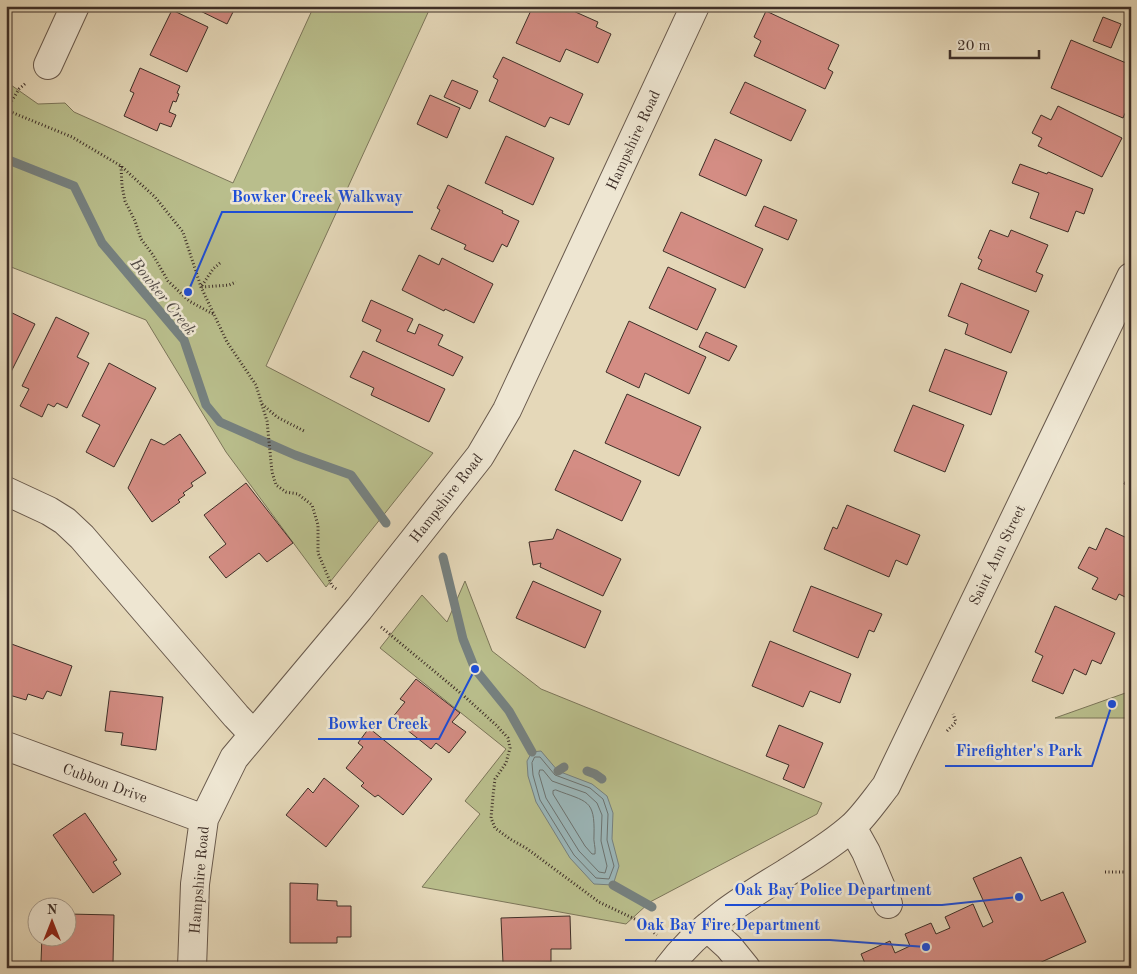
<svg xmlns="http://www.w3.org/2000/svg" width="1137" height="974" font-family="'Old Standard TT',serif">
<style>
.green{fill:#b9be8c;stroke:#7c765a}
.water{fill:#9bb7ba;stroke:#768180}
.lines{fill:none;stroke-linecap:round;stroke-linejoin:round}
.shore{stroke:#6c7371;stroke-width:1}
.stream{stroke:#768180;stroke-width:9}
.building{fill:#d48d84;stroke:#3e2f28}
.minor-casing{stroke:#68594c;stroke-width:30}
.path{stroke:#3e2f28;stroke-width:3;stroke-dasharray:1 2.5;stroke-linecap:butt}
.minor{stroke:#eee6d2;stroke-width:28}
.labels{text-anchor:middle;stroke-width:5;stroke-linejoin:round;paint-order:stroke}
.street-label{font-size:15px;fill:#3e2f28;stroke:#eee6d2}
.water-label{font-size:16px;font-style:italic;fill:#514a45;stroke:#eee6d2}
.leader{fill:none;stroke:#1d4ed8;stroke-width:2}
.callout-dot{fill:#1d4ed8;stroke:#eee6d2;stroke-width:2}
.callout-label{font-size:16px;text-anchor:middle;font-weight:bold;fill:#1d4ed8;stroke:#eee6d2;stroke-width:5;stroke-linejoin:round;paint-order:stroke}
</style>
<rect width="100%" height="100%" fill="#e5d8b9"/>
<filter id="stains"><feTurbulence type="fractalNoise" baseFrequency=".004" numOctaves="4"/><feColorMatrix values="0 0 0 0 .2 0 0 0 0 .09 0 0 0 0 .02 0 0 0 .5 -.17"/></filter>
<radialGradient id="worn" r=".72"><stop offset=".6" stop-color="#630" stop-opacity="0"/><stop offset="1" stop-color="#630" stop-opacity=".3"/></radialGradient>
<path class="green" d="M314,6H431L266,366L433,453L326,587L226,452L146,320L6,265V88L11,85L38,104L65,103L74,112L233,183Z
M465,581L492,651L541,689L822,803L817,814L650,902L626,924L422,887L480,814L465,801L506,749L380,648L422,595L447,622Z
M1131,691V718H1055Z"/>
<path class="water" d="M541,751L558,771L592,784L607,796L613,813L612,839L619,866L613,885L594,884L570,858L536,802L528,776L527,761L532,752Z"/>
<g class="lines">
<path class="shore" d="M535,757H540L555,775L590,788L603,799L608,814L607,840L614,866L609,879L596,878L574,855L540,800L533,775L532,763Z
M540,770H543L552,781L586,793L597,803L602,815L601,841L607,866L605,873L599,872L579,851L546,798L539,774Z
M556,790C587,802 595,799 594,835C593,841 596,848 595,854H592L585,846L553,794V791Z"/>
<path class="stream" d="M6,159L74,186L102,243L184,340L206,405L220,422L295,455L351,475L386,523
M443,557L463,639L475,669L509,711L532,752
M558,771L564,767
M587,771L595,774L602,779
M613,885L652,907"/>
</g>
<path class="building" d="M190,6H236L227,24Z
M533,6H562L598,22L596,27L611,34L598,63L566,49L560,62L516,43Z
M172,10L208,27L187,72L150,55Z
M766,11L839,45L828,69L833,72L825,89L754,56L761,41L754,37Z
M1103,17L1121,24L1111,48L1093,41Z
M1071,40L1131,65V100L1123,118L1051,88Z
M503,57L583,94L569,125L550,117L545,127L489,101L498,80L493,77Z
M140,68L180,86L177,93L179,94L176,102L173,101L169,112L176,115L171,127L160,123L157,131L124,116L134,93L130,91Z
M452,80L478,91L470,109L444,97Z
M745,82L806,110L791,141L730,113Z
M430,95L460,108L447,138L417,124Z
M1058,106L1122,138L1102,177L1038,146L1042,138L1032,133L1041,115L1051,120Z
M506,136L554,158L533,205L485,183Z
M715,139L762,160L746,196L699,175Z
M1020,164L1047,174L1048,172L1093,189L1084,214L1076,211L1068,232L1030,218L1039,193L1012,183Z
M448,185L503,211L502,213L519,221L507,247L502,244L493,262L464,249L466,245L431,229L440,210L437,208Z
M764,206L797,220L788,240L755,226Z
M681,212L763,249L745,288L663,251Z
M990,230L1008,237L1011,230L1048,245L1036,272L1043,275L1036,292L978,269L982,260L978,258Z
M419,255L439,265L442,258L493,284L474,323L445,309L444,311L402,290Z
M668,267L716,289L697,330L649,308Z
M961,283L1029,311L1011,353L965,334L968,324L948,316Z
M371,300L413,319L407,331L415,334L419,324L443,335L438,345L463,357L453,376L376,341L381,330L362,321Z
M6,310L35,324L6,382Z
M56,317L89,333L77,357L89,363L67,408L57,403L54,407L48,404L42,417L20,406L29,389L22,386Z
M629,321L706,357L689,394L645,373L639,388L606,372Z
M706,332L737,346L729,361L699,347Z
M945,349L1007,372L991,415L929,391Z
M363,351L445,389L429,422L371,395L374,388L350,377Z
M109,363L156,388L114,467L86,452L100,425L82,416Z
M627,394L701,427L679,476L605,443Z
M913,405L964,425L945,472L894,451Z
M180,434L206,473L191,483L193,486L183,493L185,495L178,500L180,502L152,522L128,488L151,439L164,445Z
M574,450L641,481L622,521L555,490Z
M1131,469V487L1124,484Z
M246,483L293,543L267,562L259,553L226,578L209,557L226,544L204,515Z
M847,505L920,535L907,565L896,560L889,577L824,549L833,527L837,529Z
M1106,528L1131,540V600L1119,594L1116,600L1092,589L1098,578L1078,568L1089,547L1096,550Z
M557,529L621,559L603,596L540,567L541,563L533,565L529,542L553,539Z
M533,581L601,611L585,648L516,618Z
M811,586L882,614L874,632L869,630L858,658L793,631Z
M1055,606L1115,633L1101,664L1092,660L1086,675L1074,669L1063,694L1032,681L1043,656L1035,652Z
M770,641L851,674L840,703L810,691L803,707L752,686Z
M6,642L72,666L61,696L47,691L43,699L28,694L26,700L6,694Z
M416,679L460,713L452,722L466,732L449,753L436,743L431,749L392,718L405,702L400,699Z
M110,691L163,697L156,750L121,745L123,733L105,731Z
M779,725L823,743L804,788L783,779L789,765L766,756Z
M369,728L432,779L403,815L378,795L375,797L361,786L364,783L346,768L363,747L358,743Z
M324,778L359,806L326,847L286,815L308,788L313,793Z
M85,813L117,860L113,862L121,874L93,893L53,835Z
M1021,857L1041,901L1063,892L1086,942L1028,968H867L861,954L890,941L895,953L910,946L905,934L931,923L936,934L950,928L945,917L973,904L983,927L993,922L973,878Z
M290,883L318,884L317,900L337,901V906H351V937H337V943H290Z
M68,914L114,915L113,963L41,962L42,936H68Z
M570,916L571,949H551V962L503,963L501,918Z"/>
<g class="lines">
<defs>
<path id="minor" d="M48,65L75,6
M6,491L49,511L65,521L82,537L236,716L253,734
M6,746L204,819
M852,827L866,852L888,904
M707,927L729,947L746,968
M192,968L195,884L204,819L234,758L359,609L413,541L480,456L507,410L695,6
M668,968C698,927 743,899 786,873C808,859 832,845 852,827C864,816 875,800 886,786L1131,277"/>
</defs>
<use href="#minor" class="minor-casing"/>
<path class="path" d="M6,110L72,137L121,166L155,197L183,232L201,287L227,342L256,385L267,421L272,472L276,485L286,492L298,494L312,505L318,525V553L332,586L338,590
M6,110L19,89L26,83
M121,166L122,186L125,201L135,221L141,239L153,255L168,281L189,301L213,314
M220,263L213,269L201,287L229,285L236,282
M262,404L277,417L306,432
M381,627L464,696L496,725L508,738L510,748L506,763L495,779L493,796L491,818L495,828L510,839L526,848L599,902L641,922L657,935
M947,731L956,722L953,714
M1105,872H1131"/>
<use href="#minor" class="minor"/>
</g>
<g class="labels">
<g class="street-label">
<text transform="translate(633 140) rotate(-65)" y="5">Hampshire Road</text>
<text transform="translate(446 498) rotate(-52)" y="5">Hampshire Road</text>
<text transform="translate(997 555) rotate(-64)" y="5">Saint Ann Street</text>
<text transform="translate(105 783) rotate(20)" y="5">Cubbon Drive</text>
<text transform="translate(199 880) rotate(-85)" y="5">Hampshire Road</text>
</g>
<g class="water-label">
<text transform="translate(164 296) rotate(51)" y="6">Bowker Creek</text>
</g>
</g>
<path class="leader" d="M188 292L222 212H413M475 669L439 739H318M1112 704L1092 766H945M1019 897L942 905H725M926 947L830 940H625"/>
<g class="callout-dot">
<circle cx="188" cy="292" r="5"/>
<circle cx="475" cy="669" r="5"/>
<circle cx="1112" cy="704" r="5"/>
<circle cx="1019" cy="897" r="5"/>
<circle cx="926" cy="947" r="5"/>
</g>
<g class="callout-label">
<text x="317" y="202">Bowker Creek Walkway</text>
<text x="378" y="729">Bowker Creek</text>
<text x="1019" y="756">Firefighter's Park</text>
<text x="833" y="895">Oak Bay Police Department</text>
<text x="728" y="930">Oak Bay Fire Department</text>
</g>
<rect width="1137" height="974" fill="none" stroke="#e5d8b9" stroke-width="25"/>
<rect x="8" y="8" width="1122" height="959" fill="none" stroke="#3e2f28" stroke-width="2.5"/>
<rect x="12" y="12" width="1112" height="949" fill="none" stroke="#3e2f28"/>
<g transform="translate(52 922)"><circle r="24" fill="#eee6d2" stroke="#a89d8e"/>
<path d="M0-4L9 19L0 12L-9 19Z" fill="#8f2418"/>
<text y="-8" font-size="14" font-weight="bold" text-anchor="middle" fill="#3e2f28">N</text>
</g>
<path d="M950 50v8h89v-8" fill="none" stroke="#3e2f28" stroke-width="2.5"/>
<text x="957" y="50" font-size="15" fill="#3e2f28" stroke="#eee6d2" stroke-width="4" paint-order="stroke">20 m</text>
<rect width="100%" height="100%" filter="url(#stains)"/>
<rect width="100%" height="100%" fill="url(#worn)"/>
</svg>
